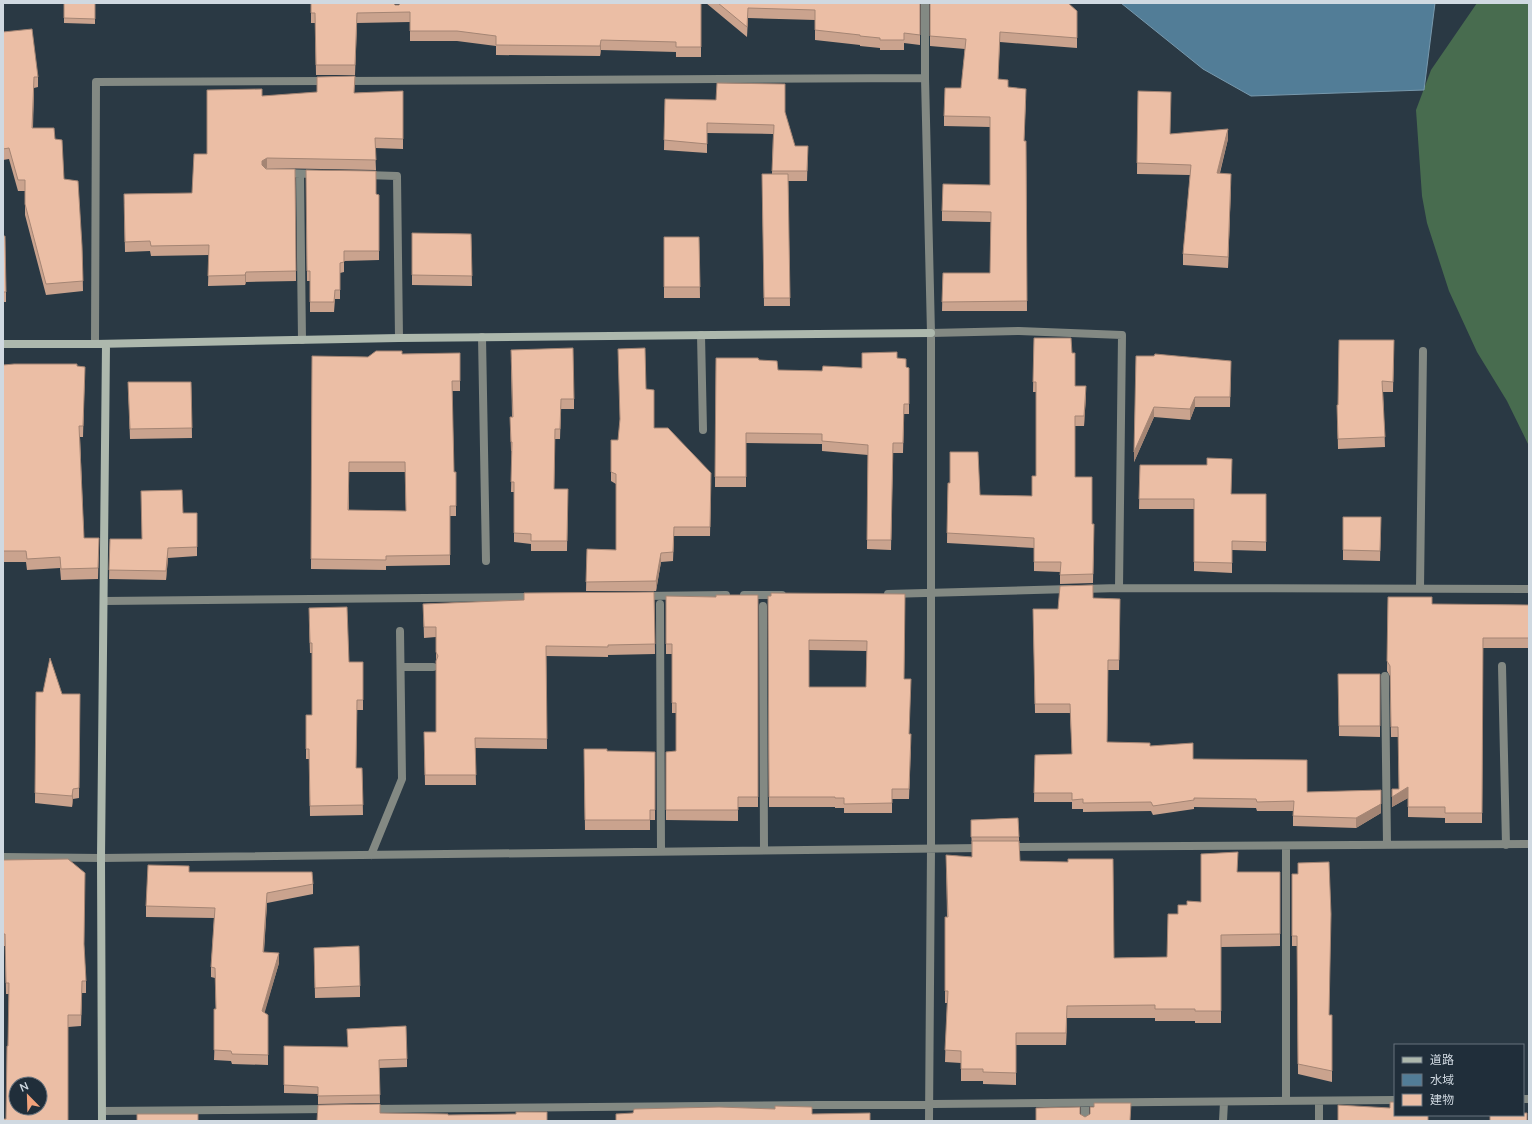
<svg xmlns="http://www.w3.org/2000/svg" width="1532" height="1124" font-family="Mulish,'Noto Sans JP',sans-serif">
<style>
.forest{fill:#486c4f}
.water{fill:#527d97;stroke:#7899ad}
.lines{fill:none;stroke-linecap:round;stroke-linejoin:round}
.street{stroke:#838983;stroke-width:8}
.secondary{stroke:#adb8ad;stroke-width:8}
.wall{fill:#caa38e;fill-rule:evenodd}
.shaded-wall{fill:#a48574}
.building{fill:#ebbea5;stroke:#a48574;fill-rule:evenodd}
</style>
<rect width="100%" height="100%" fill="#2a3944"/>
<path class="forest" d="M1477,3H1529V446L1507,401L1477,352L1449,291L1427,223L1422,196L1416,110L1431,70Z"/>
<path class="water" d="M1121,3H1435L1424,90L1251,96L1203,69Z"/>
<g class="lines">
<path class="street" d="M925,3V78L931,333V848L929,1121
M344,81L925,78
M284,173L316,174
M300,174L302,340
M366,175L397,176L399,338
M931,333L1019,331L1122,335L1119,588
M701,335L703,430
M482,337L486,561
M95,344L96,82L326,81
M1420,588L1423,351
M1082,589L1119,588L1529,589
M888,594L1070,589
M744,595H782
M644,596L726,595
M104,601L534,597
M660,604L661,851
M763,606L764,850
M1502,666L1506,845
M401,667H433
M1385,676L1387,845
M1286,846V1101
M1010,847L1529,844
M371,855L402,779L400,631
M3,857L101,858L982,848
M1523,1099H1529
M370,1109L1395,1100
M102,1111L328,1109
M1085,1121V1104
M1223,1121L1224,1102
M1319,1121V1101"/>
<path class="secondary" d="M3,344H95L399,338L931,333
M102,1121L101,858L106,344"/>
</g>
<path class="wall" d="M64,3H95V24L64,23Z
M311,3L395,5L701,3V57H676V52L601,50L600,56L496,55V46L457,41H410V22L357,23L355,75H316L315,23H311Z
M706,3H920V45L904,43V50H880V48L860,46V45L815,40V20L748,18L747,37Z
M930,3L1077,11V48L1000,42L998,79L1008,87L1026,99L1024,141H1026L1027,311H942L943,273H990L991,222L942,221V211L990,185V127L944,126V116L961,88L965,49L930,46Z
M3,32L38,77V87L34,88L33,128L55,139L64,179L82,246L83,291L46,295L25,215V191H18L9,159L3,160Z
M403,91V149L375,148L376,170L267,168H266L295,169L296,281L246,282L245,285L208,286L209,255L151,256L150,251L125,252L124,204L192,193L207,154L262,96L355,93Z
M1138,91L1170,134L1228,139L1220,173L1231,184L1228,268L1183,265V254L1190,175L1137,174Z
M665,99L785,113L795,146H808L807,181H788L790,306H764L762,174H772L773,134L707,133V153L664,150Z
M306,170L376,194L379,195V260L344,261V272L340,273V299H335L334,312H310V281H307Z
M412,233L471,234L472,286L412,285Z
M3,236L6,292V302H3Z
M664,237H699L700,298H664Z
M1034,338L1072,353L1075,386L1086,395L1084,426H1075V477L1092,524H1094L1093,583L1060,584V572L1034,571V548L947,543L948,483H950L980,495L1032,496L1036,476V392H1033Z
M1394,340L1393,392H1383L1385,447L1338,449L1337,405H1338Z
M460,353V391H452L454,472H456V516H450V565L386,566V570L311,569L312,356L368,357L402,354ZM349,472H405L406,511L349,510Z
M1136,356L1231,361L1230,407H1195L1190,420L1154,417L1134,462Z
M716,358L759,360L778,370L822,371L862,368L897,358L906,367L909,368V414H904L903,453H893L891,550L867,549L868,455L822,451V444L746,443V487H715Z
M511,359L574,399V409H561L560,439H555L554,489H568L567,551H531V544L514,542V492H511L512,451H511L510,417H512Z
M3,365L77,366L85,367L83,437H80L84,538H99L98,579L61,580L60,568L27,570L26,562H3Z
M128,382H191L192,438L130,439Z
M646,389L654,428L711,483L710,536H674L673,561L661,562L656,591H586L587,549L616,550V484L611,481V440H618Z
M1140,465L1231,494H1266V551L1232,550V573L1194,571V509H1139Z
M183,513H197V556L168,558L166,580L109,579L110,539H142Z
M1343,517H1381L1380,561L1343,560Z
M654,592L655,654L608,655V657L546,656L547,749L475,748L476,785H425L424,732H436V637L424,638L423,604L524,600Z
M905,594L904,679L909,734L911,744L909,799H892V813H844V808H835V807H769L768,596ZM809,650L867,651L866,687H809Z
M758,595V807H738V821L666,820V752L676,751V713H672V654H666V596L716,597Z
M1388,597L1432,604L1529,605V648H1483L1482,823H1445V818L1408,817V798L1392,807V789H1399L1398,737H1391L1390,676L1387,671Z
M1093,598L1120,599L1119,670H1108L1107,742L1150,746L1307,792L1381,813L1356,828L1293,826V811H1257L1256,808L1194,807V809L1153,815L1151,811L1083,812V809H1072V802H1034L1035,755L1072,754L1070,713H1035L1033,609H1058Z
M309,618L349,662H363V710H357L356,768H362L363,815L310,816L309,759H306V715H312V653H310Z
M1338,674H1380V737L1339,736Z
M36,692L62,694H80L79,798L73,799L72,807L35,803Z
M584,749L607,751L655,752V820H650V830H585Z
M1018,818L1020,861L1114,958L1167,957L1178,914L1187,905L1201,902L1238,872H1280V946L1221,947V1023H1195V1021H1155V1018H1067L1066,1045H1016V1085L983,1084V1081H961V1063L945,1062L947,1003H945V917H947L946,855L972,857L971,820Z
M3,860L84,946L86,981V993H82L81,1026L68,1027L6,1119L9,994H6L5,946H3Z
M189,872L313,884V894L267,903L264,952L279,963L264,1013L268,1015V1065L232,1064L231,1061L214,1060L216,1009L215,978L211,977V967L214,918L146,917V906Z
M1292,874L1329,1015H1332V1082L1298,1074L1297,946H1292Z
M314,948L360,986V997L315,998Z
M284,1046L407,1059V1067L379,1068L380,1103L318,1104V1094L284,1093Z"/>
<path class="shaded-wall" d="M601,40V50L600,56V46Z
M34,77V88L32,139V128Z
M1228,129V139L1217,183V173Z
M267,158V168L262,170V161Z
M1231,174V184L1228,268V257Z
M246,272V282L245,285V275Z
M1086,386V395L1084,426V416Z
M1195,397V407L1190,420V409Z
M1154,407V417L1134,462V452Z
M168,548V558L166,580V571Z
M661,553V562L656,591V581Z
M1408,787V798L1392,807V797Z
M73,789V799L72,807V796Z
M1381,804V813L1356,828V818Z
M267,893V903L263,963V952Z
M279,953V963L262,1022V1011Z
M1067,1006V1018L1066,1045V1033Z"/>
<path class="building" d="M64,3H95V19L64,18Z
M311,3H393L395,5H399L401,3H701V47H676V42L601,40L600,46L496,45V36L457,31H410V12L357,13L355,65H316L315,13H311Z
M718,3H920V35L904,33V40H880V38L860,36V35L815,30V10L748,8L747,27Z
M930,3H1068L1077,11V38L1000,32L998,79L1008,80V87L1026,89L1024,141H1026L1027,301L942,302L943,273H990L991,212L942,211L943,184L990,185V117L944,116L945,88H961L966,39L930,36Z
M32,29L38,77H34L32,128H54L55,139L62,140L64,179L78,181L82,246L83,281L46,284L25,204V180H18L9,148L3,149V32Z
M355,76L354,93L403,91V139L375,138L376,160L267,158L262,161V165L266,169H295L296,271L246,272L245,275L208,276L209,245L151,246L150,241L125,242L124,194L192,193L194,154H207V90L262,89V96L317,92V77Z
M717,83L785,84V112L795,146H808L807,171H772L774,125L707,123V144L664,140L665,99L716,100Z
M1138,91L1171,92L1170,134L1228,129L1217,173L1231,174L1228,257L1183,254L1191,165L1137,163Z
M306,170L376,171V194L379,195V251H344V262L340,263V290H335L334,302H310V271H307Z
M762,174H788L790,298H764Z
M412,233L471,234L472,276L412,275Z
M3,236H5L6,292H3Z
M664,237H699L700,287H664Z
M1034,338H1071L1072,353H1075V386H1086L1084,416H1075V477H1092V524H1094L1093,574L1060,575L1061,562H1034V538L947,533L948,483H950V452H978L980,495L1032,496V476H1036V382H1033Z
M1339,340H1394L1393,382L1382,381L1385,437L1338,439L1337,405H1338Z
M573,348L574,399H561L560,429H555L554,489H568L567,541H531V534L514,533V482H511L512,442H511L510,417H513L511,350Z
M645,348L646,389L654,390V428H668L711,473L710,527H674L673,552L661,553L656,581L586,582L587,549L616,550V474L611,472V440H618L620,419L618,349Z
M376,351H402V354L460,353V381H452L454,472H456V506H450V555L386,556V560L311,559L312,356L368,357ZM349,462H405L406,511L348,510Z
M897,352V358L906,359V367L909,368V404H904L903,443H893L891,540H867L868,445L822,441V434L746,433V477H715L716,358H758L759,360L777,361L778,370L822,371L823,366L862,368V353Z
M1155,354L1231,361L1230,397H1195L1190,409L1154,407L1134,452L1136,356H1154Z
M14,364H77V366L85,367L83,426H79L84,538H99L98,568L61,569L60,557L27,559L26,551H3V365Z
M128,382H191L192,428L130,429Z
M1207,458L1232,459L1231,494H1266V542L1232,541V563L1194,562V499H1139L1140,465H1207Z
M182,490L183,513H197V547L168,548L166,571L109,570L110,539H142L141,491Z
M1343,517H1381L1380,551L1343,550Z
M1093,585V598L1120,599L1119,660H1108L1107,742L1150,743V746L1193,743V759L1307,760V792L1381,790V804L1356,818L1293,816L1294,801L1257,802L1256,799L1194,798V800L1153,806L1151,802L1083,803V799L1072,800V793H1034L1035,755L1072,754L1070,704H1035L1033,609H1058L1060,586Z
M654,592L655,644L608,645V647L546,646L547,739L475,738L476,775H425L424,732H436V661L438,656L436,652V627H424L423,604L524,600V593Z
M771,593L905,594L904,679H911L909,734H911L909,789H892V803L844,804V798H835V797H769L768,596H771ZM809,640L867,641L866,687H809Z
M716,595H758V797H738V810H666V752L676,751V703H672V644H666V596L716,597Z
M1388,597H1432V604L1529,605V638H1483L1482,813H1445V807H1408V787L1392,797V789H1399L1398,727H1391L1390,666L1387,661Z
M347,607L349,662H363V700H357L356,768H362L363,805L310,806L309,749H306V715H312V643H310L309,608Z
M50,658L62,694H80L79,788L73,789L72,796L35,793L36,692H43Z
M1338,674H1380V726H1339Z
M584,749H607V751L655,752V810H650V820H585Z
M1018,818L1019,837H971V820Z
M972,841H1019L1020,861L1068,862V859H1113L1114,958L1167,957L1168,914H1178V905H1187V901L1201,902V854L1238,852L1237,872H1280V934L1221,935V1011H1195V1009H1155V1005L1067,1006L1066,1033H1016V1073L983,1072V1069H961V1051L945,1050L948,991H945V917H948L946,855L972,857Z
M68,859L85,873L84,944L86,981H82L81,1015H68V1121H3V1119H6L7,1046H8L9,983H6L5,934H3V860ZM16,1084H40V1108H16Z
M1329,862L1331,914L1329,1015H1332V1071L1298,1064L1297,936H1292V874H1298V863Z
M148,865L189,866V872H312L313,884L267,893L263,952L279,953L262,1011L268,1015V1055L232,1054L231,1051L214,1050V1009H216L215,968L211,967L215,908L146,906Z
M359,946L360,986L315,988L314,948Z
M406,1026L407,1059L379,1060L380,1095L318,1096V1087L284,1085V1046L348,1047L347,1029Z
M1390,1102H1395V1115H1428V1121H1338V1105L1390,1108Z
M1094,1103H1131L1130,1121H1036V1108L1080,1107V1114L1085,1117L1090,1114V1107H1094Z
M380,1104V1113L448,1114V1115L516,1114V1112H547V1121H317L318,1105Z
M775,1106L812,1107V1114L870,1113V1121H616V1114L633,1113L634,1109L719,1107L775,1109Z
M1523,1113H1527V1121H1490V1115H1523Z
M137,1114H198V1121H137Z"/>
<rect width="1532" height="1124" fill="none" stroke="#d0d9e1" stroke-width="8"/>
<rect x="1394" y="1044" width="130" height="72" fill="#202e3a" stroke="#66727d"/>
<rect x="1402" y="1057" width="20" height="6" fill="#adb8ad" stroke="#66727d"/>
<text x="1430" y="1064" font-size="12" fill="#d0d9e1">道路</text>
<rect x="1402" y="1074" width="20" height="12" fill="#527d97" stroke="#66727d"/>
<text x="1430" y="1084" font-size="12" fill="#d0d9e1">水域</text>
<rect x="1402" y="1094" width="20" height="12" fill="#ebbea5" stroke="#66727d"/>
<text x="1430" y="1104" font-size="12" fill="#d0d9e1">建物</text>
<g transform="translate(28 1096) rotate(337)"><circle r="19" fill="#202e3a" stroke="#66727d"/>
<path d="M0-3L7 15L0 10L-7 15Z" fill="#f1a27b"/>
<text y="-6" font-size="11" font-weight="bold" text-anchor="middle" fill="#d0d9e1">N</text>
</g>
</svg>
